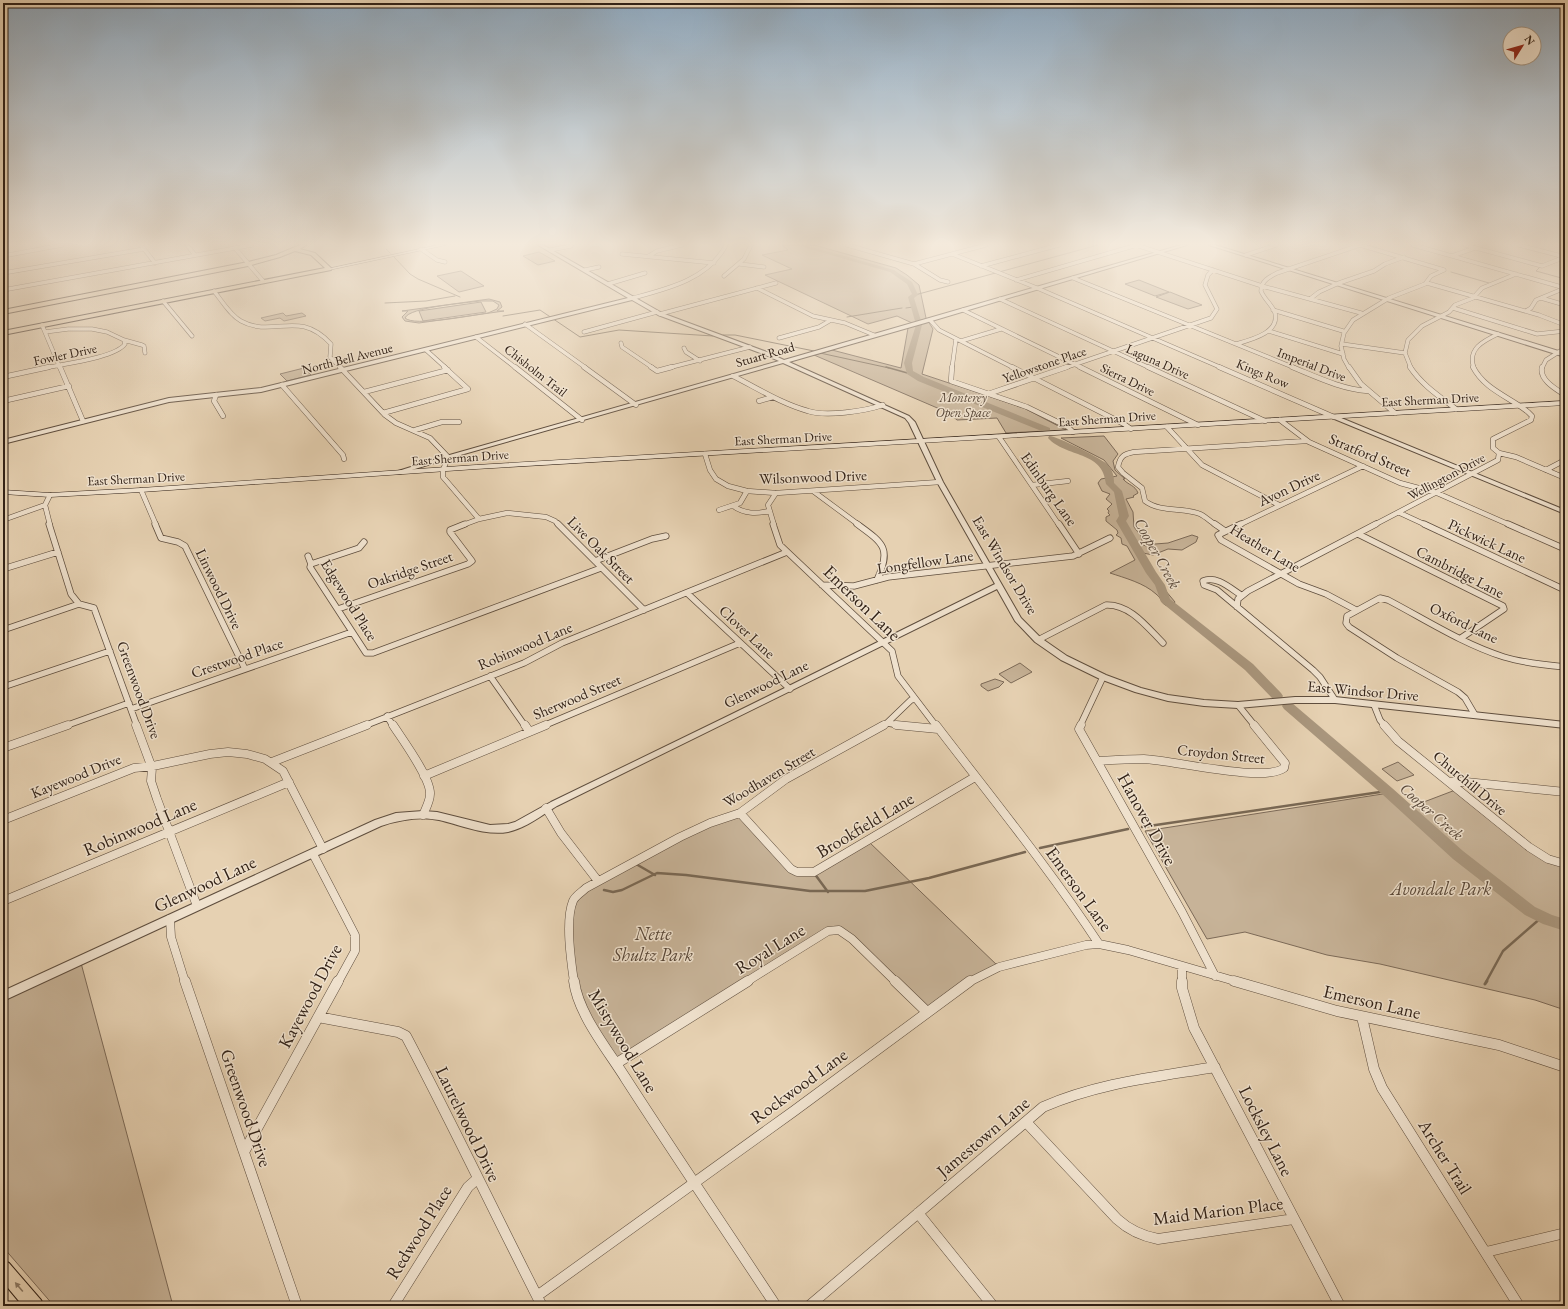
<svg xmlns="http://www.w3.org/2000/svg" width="1568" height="1309" font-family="'EB Garamond',serif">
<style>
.green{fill:#c7b398;stroke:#7c6a58;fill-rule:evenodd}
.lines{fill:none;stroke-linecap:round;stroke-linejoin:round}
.stream-far3{stroke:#796854;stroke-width:1}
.stream-far2{stroke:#796854;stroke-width:1.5}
.stream-far1{stroke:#796854;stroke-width:2.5}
.stream{stroke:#796854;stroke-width:3}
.river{fill:#a9967d;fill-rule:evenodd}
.minor-far4-casing{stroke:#5f4e3e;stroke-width:4.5}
.minor-far3-casing{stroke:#5f4e3e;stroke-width:5.5}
.minor-far2-casing{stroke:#5f4e3e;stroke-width:7}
.minor-far1-casing{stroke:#5f4e3e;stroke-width:9}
.minor-casing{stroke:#5f4e3e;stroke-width:11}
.tertiary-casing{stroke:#5f4e3e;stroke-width:2}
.secondary-casing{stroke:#322217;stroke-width:1}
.primary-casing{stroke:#322217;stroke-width:2}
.minor-far4{stroke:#efe1cd;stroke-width:3.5}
.minor-far3{stroke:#efe1cd;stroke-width:4.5}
.minor-far2{stroke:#efe1cd;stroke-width:5.5}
.minor-far1{stroke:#efe1cd;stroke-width:8}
.minor{stroke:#efe1cd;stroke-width:10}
.tertiary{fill:#efe1cd;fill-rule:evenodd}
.secondary{fill:#efe1cd;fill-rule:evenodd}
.primary{fill:#e6d1b2;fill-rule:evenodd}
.oneway{fill:#8c7a64}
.labels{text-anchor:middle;stroke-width:3;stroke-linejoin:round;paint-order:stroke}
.far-street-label{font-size:13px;fill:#322217;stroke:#efe1cd}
.far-park-label{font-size:13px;font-style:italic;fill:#574637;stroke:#efe1cd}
.street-label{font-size:15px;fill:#322217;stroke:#efe1cd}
.water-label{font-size:16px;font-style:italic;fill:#564536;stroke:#efe1cd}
.near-street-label{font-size:18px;fill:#322217;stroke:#efe1cd}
.near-park-label{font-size:18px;font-style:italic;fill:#574637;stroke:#efe1cd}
</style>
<rect width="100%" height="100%" fill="#e6d1b2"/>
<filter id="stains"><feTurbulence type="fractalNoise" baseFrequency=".005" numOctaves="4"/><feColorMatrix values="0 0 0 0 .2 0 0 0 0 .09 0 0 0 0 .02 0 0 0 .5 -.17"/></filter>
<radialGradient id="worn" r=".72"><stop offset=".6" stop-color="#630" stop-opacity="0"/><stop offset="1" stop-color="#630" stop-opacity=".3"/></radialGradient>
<path class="green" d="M782,245H814L896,268L907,275L919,285L926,318L933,329L922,374L1024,408L1066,430L1006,433L997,418L957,420L949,413L814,355L832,350L901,368L908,328L912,323L897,316L868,324L765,275L792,269L762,255L788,250Z
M539,252L555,261L538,265L523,256Z
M461,271L484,286L459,292L437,276Z
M1139,280L1169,292L1155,296L1125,284Z
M1170,292L1202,305L1188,309L1156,297Z
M489,299L500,302L502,307L497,311H504L419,323L405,321L402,317L408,311H402ZM480,301H493L499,305L497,309L488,313C473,315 414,327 405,318C409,307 467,303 480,301Z
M481,302L486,312L423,321L419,311Z
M283,313L286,316L302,313L306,316L284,321L280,318L265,321L261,318Z
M304,368L311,375L287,381L280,374Z
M1104,436L1118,454L1113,461L1115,470L1125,479H1123C1128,485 1135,485 1138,493L1133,496L1134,497L1126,499L1133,512L1134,527L1141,536L1143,545L1146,546L1155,544L1168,543L1192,535L1198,537L1196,542L1182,550L1168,549L1153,555L1138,552L1157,586L1165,590L1175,602L1172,607C1159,605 1164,600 1156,594C1144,583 1125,578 1110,573L1135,560L1127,546L1122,544L1121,538L1116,535L1118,533L1117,530L1106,521V517L1110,515L1108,513L1109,511L1107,509L1112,504L1106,499L1110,494L1102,491L1098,483L1101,479L1117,476L1104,460L1061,438Z
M1020,663L1032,672L1011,683L999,674Z
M995,679L1004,682L999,687L988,691L981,686V684Z
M1398,762L1414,775L1397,781L1382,769Z
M1458,789L1529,847L1565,864V1010L1535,1000L1380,964L1327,955L1245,932L1207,939L1145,831L1389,793L1408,808Z
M740,813L791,869L814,872L868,841L999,967L927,1012L839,930L828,931L617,1063L582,1010L571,962L573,899L680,837Z
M81,963L173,1306H54L3,1247V999Z"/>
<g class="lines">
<path class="stream-far3" d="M386,249L390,253
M394,257L410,274L418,279L460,297
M1540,267L1536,271L1565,279
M1451,272L1489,283
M915,295L1098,245
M385,303L426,301L455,296
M906,308L913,307
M503,316L540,310L580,337L619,330L713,336
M847,317L902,308
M723,335H735L814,351
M820,353L889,368"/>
<path class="stream-far2" d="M886,367L911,374"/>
<path class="stream-far1" d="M1142,827L1387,791
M1040,848L1128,829
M636,864L655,875
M814,873L828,892
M604,890L613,892L622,890L657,873L686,875L810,891H865L929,878L1025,852
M1486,982L1503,951L1542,917"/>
<path class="stream" d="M1485,984L1487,981"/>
<path class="river" d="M796,245H805L894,270L912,282L918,295L914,298L921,321L918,323L915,321L908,297L912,294L907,284L890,272Z
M919,323L922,325L912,363L913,371L924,377L1050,428V432H1044L918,381L907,374L904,363L916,325Z
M1049,436C1055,435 1103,459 1108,465C1113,471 1114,476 1114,483L1122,491L1129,516L1126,521L1156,572L1165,585L1170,599L1253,664L1281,693L1283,696L1281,699H1273L1245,670L1161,602L1155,585L1146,573L1116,521L1119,516L1114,492L1106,484C1103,450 1066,458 1048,438Z
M1288,702L1292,703L1392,788L1463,851L1535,907L1552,915L1565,919V931L1543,924L1525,915L1453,859L1382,794L1284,709L1282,706L1284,703Z"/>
<defs>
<path id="minor-far4" d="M141,245L155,263
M187,245L195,255
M847,245L914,264L940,280L948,282
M1136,245L1262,286L1361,313
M1360,245L1444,270
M1413,245L1565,288
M1465,245L1542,266L1565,257
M1519,245L1565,257
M235,248L263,281
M421,249L437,260L445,262
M550,250L571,246
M622,254L714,263
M952,254L1037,288L1222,368
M1246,255L1276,245
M3,256L62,245
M649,256L657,251L682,245
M1452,256L1475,248
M740,264L764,267
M914,264L986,245
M981,266L1059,245
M585,270L599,267
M3,273L144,249
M724,276L744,259L751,245
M1073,278L1295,368
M1016,280L1137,245
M1427,283L1539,315L1565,325
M608,284L645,273
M757,288L813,316L845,323L874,335
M3,290L252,245
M214,291C222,301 230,315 241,321C274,339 298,308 331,344L330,357L341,368
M633,298C667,289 709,279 726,245
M1541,298L1565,305
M1000,299L1150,368
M1310,299L1319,292L1339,283L1374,271L1385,264L1404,257
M163,301L192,336
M1453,308L1537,334L1565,331
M963,310L1082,368
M1273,310L1343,331
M1526,311L1531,308L1536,300L1565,288
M660,314L776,283
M930,320L939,330L1014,368
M525,324L586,368
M42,325L60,368
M1269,331L1343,354
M45,332L68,329H92L107,332L124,340L142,345L144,346L145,353
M584,332L657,312
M476,337L516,368
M779,338L819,327L831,320
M961,341L1001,329
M621,343L622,347L653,368
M1236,344C1250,340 1280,333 1275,313C1273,306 1264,299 1261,291C1261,281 1269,277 1277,273L1360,245
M1342,344L1405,353
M684,348L686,352L700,361
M426,350L446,368
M44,368C62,364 115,358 125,344L124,341
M668,368L750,347
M952,368L956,339
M1064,368L1211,318L1217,309L1205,285L1208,275L1213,270
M1349,368L1344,359L1341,346L1344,333L1353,320L1389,298L1425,284L1431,276L1444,270
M1411,368L1405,353L1408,340L1422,326L1449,312L1455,305L1473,298L1482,288L1516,274
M1474,368C1467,349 1483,341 1498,334
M1542,368L1546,360L1565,348"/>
<path id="minor-far3" d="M60,367L83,421
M340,367L385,415L396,423L430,438L448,457L443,470V477L479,519
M515,367L582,420
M584,367L636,405
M651,367L657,371L672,367
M952,367L951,381L1027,407L1068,427L1073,432
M1012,367L1124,424L1131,429
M1080,367L1198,425
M1148,367L1265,421
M1219,367L1334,417
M1292,367C1317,377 1341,389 1368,391
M1349,367L1361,384L1395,413
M1410,367C1422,385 1439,396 1456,409
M1542,367C1539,380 1556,389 1565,395
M733,376C757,388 782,404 808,411C826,417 865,411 883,405
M3,377L49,367
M282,385L343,455L344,459
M364,392L448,370
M988,394L1067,367
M216,395L214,401L223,416
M3,401L69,386
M759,401L773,397
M383,413L468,389L444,367
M1280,420L1309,442L1400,483L1437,493L1510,525
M1167,427L1202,465L1279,505
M415,430L442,422H459
M999,437L1059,525
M1499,453L1516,457L1565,478
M705,454L710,470L716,479L728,486L747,491L776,493L940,482
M1546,470L1565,460
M1032,485L1068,481
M141,490L156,525
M813,491L859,525
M733,506C745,514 756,514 769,511
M719,510L740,503L747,491
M1400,513L1426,525
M3,520L45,505
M50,525L45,505L50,495
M463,525L479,519L507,513L546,517L555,521L559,525
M774,525L768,505L776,493
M1216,525C1211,522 1206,517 1200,514C1184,507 1161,513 1145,501L1142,488L1123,473L1118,467C1120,456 1124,454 1134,452L1306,441
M1239,525L1363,466
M1374,525L1498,460L1499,453L1493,448V439L1531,420L1532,416L1528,412C1510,397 1485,390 1473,367"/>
<path id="minor-far2" d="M49,524L71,594L79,604L94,608L137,726
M155,524L161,538L178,542L185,546L245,669
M558,524L644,610
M773,524L780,545L892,651L898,676L936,726
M857,524C883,543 892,548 877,580
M1059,524L1079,554
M1215,524L1225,531
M1241,524L1218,535L1221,540L1299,584L1326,594L1356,610
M1424,524L1565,590
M1508,524L1565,549
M1358,534L1503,606L1504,609L1461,638
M308,556L311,564L310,567L366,653H373L601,568
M595,561L652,539L666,536
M311,564L359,548L364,542
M3,569L58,552
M822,585L854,586L888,577L1073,556L1110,538
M687,593L790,689
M1241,595C1230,588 1216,575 1203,581L1204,585L1217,590L1313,670L1320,677L1335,700
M1237,607L1238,599L1248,591L1376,524
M338,609L468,564L472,561L450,532V530L465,524
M3,630L79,604
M1038,640L1106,605C1130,604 1147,627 1163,643
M490,676L525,726
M3,687L110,651
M1238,705L1255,726
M1374,705L1380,720L1385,726
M131,709L352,632
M1475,715L1465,698L1458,692L1397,658L1349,627L1346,623L1347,616L1380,598L1388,600C1426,620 1463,644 1504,657C1524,663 1545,665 1565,667
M387,716L393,726
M887,723L905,726
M65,726L129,703
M364,726L524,663L562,643L787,552
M543,726L740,643
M882,726L887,723L911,700L915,699
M1080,726L1103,677"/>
<path id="minor-far1" d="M136,725L152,768L151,781L157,799L197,906
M393,725C402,739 431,778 430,794C430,801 426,808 423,815
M525,725L529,731
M896,725L938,729
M936,725C991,797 1049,868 1099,944L1128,950L1238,982
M1081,725L1079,729L1182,912L1215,976
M1384,725L1398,741L1529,847L1548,859L1565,864
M3,748L68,725
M1098,761C1113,760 1129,759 1144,759C1172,760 1264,783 1284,768L1285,763L1254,725
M272,762L367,725
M424,776L546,725
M1450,782H1466L1565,792
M546,808L561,833L598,881
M740,813L791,869L797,872H814L975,777
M3,820L134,768L153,766L210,754L228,752L247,754L265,759L283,771L323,849
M313,854L355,935V951L338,982
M3,901L289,782
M170,919L171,937L185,982
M1182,966V982
M574,982C571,961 565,920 573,901C575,896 582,892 586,888L680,837L710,823L740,813L786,779L884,725
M746,982L828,931L839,930L852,939L896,982
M969,982L999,967L1086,945L1099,944"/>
<path id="minor" d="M185,981L297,1306
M574,981C578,1014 608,1050 626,1079C675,1155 726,1230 776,1306
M895,981L927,1012
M1182,981V988L1194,1028L1340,1306
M1234,981L1337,1011L1499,1045L1565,1067
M318,1017L398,1032L406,1036C453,1125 496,1216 542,1306
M1362,1017L1374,1069L1382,1088L1519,1306
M617,1063L748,981
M1026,1122L1117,1219C1129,1230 1142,1236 1158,1239L1294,1219
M244,1152L338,981
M918,1213L993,1306
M1486,1252L1565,1233
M537,1296L794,1111L970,981
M393,1306L468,1187L477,1179
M809,1306L1043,1107C1098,1083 1156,1077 1215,1067"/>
<path id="tertiary" d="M538,245H543L662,313L767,352L784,360L1181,245H1187L925,323L789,362L909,416L915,422L943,482L1021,618L1041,638L1067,656L1106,675L1141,688L1168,695L1204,700L1238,702L1295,697H1335L1565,722V728L1335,703H1295L1238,708L1204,706L1168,701L1135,692L1100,679L1061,660L1035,642L1015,621L997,589L557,806C542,815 526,828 508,832C485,836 461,825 439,820C420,816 399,820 381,826L3,1001V991L375,820L396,813L423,811L437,812L490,825L508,824L515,822L551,802L730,715L995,584L937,482L909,423L905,418L783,363L450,458L399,474H395V472L446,456L779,361L763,354L658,315L632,300L261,392L169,402L3,444V440L169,398L261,388L628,298Z
M1209,245H1215L1565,353V357Z
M1334,415L1565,510V514L1332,418V416Z"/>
<path id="secondary" d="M438,245H446L329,270L327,269Z
M1565,401V405L476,469L141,492L50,497L3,494V490L50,493L141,488L476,465Z"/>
<path id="primary" d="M300,245H306L300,249L315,253L331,268V270L3,335V331L325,268L311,255L295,251L280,257L248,266L3,314V310L248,262L276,255Z
M3,1260L9,1263L41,1300L44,1306H23L3,1282Z"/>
</defs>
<use href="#minor-far4" class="minor-far4-casing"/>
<use href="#minor-far3" class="minor-far3-casing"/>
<use href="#minor-far2" class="minor-far2-casing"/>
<use href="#minor-far1" class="minor-far1-casing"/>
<use href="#minor" class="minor-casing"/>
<use href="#tertiary" class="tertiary-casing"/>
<use href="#secondary" class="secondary-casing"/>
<use href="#primary" class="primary-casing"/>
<use href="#minor-far4" class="minor-far4"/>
<use href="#minor-far3" class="minor-far3"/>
<use href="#minor-far2" class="minor-far2"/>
<use href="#minor-far1" class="minor-far1"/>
<use href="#minor" class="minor"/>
<use href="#tertiary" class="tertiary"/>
<use href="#secondary" class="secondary"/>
<use href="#primary" class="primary"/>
</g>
<defs><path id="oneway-solid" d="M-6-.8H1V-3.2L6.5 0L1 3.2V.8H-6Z"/></defs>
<use class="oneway" href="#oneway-solid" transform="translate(19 1287) rotate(-130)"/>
<linearGradient id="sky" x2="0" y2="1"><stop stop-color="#8fa8bd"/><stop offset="0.57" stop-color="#f4eadc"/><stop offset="1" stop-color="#f4eadc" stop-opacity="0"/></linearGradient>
<rect width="1568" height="428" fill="url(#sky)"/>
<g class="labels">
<g class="far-street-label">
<text transform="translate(65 354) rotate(-12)" y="5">Fowler Drive</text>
<text transform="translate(765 354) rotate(-16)" y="5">Stuart Road</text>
<text transform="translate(347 358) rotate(-14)" y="5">North Bell Avenue</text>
<text transform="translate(1158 361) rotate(24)" y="5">Laguna Drive</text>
<text transform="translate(1044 364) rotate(-19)" y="5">Yellowstone Place</text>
<text transform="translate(1312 364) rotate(21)" y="5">Imperial Drive</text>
<text transform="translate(536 370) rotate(38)" y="5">Chisholm Trail</text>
<text transform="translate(1263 373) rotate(23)" y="5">Kings Row</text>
<text transform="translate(1128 379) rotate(26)" y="5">Sierra Drive</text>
<text transform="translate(1430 399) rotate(-3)" y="5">East Sherman Drive</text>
<text transform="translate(1107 418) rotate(-4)" y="5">East Sherman Drive</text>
<text transform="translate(783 438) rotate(-3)" y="5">East Sherman Drive</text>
<text transform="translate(460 457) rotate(-4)" y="5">East Sherman Drive</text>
<text transform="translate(1446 476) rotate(-28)" y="5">Wellington Drive</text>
<text transform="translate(136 478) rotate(-3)" y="5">East Sherman Drive</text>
</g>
<g class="far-park-label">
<text x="963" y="402">Monterey<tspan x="963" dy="15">Open Space</tspan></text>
</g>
<g class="street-label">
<text transform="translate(1370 455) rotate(23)" y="5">Stratford Street</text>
<text transform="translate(813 477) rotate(-2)" y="5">Wilsonwood Drive</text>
<text transform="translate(1289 488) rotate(-25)" y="5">Avon Drive</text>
<text transform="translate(1049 489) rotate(55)" y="5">Edinburg Lane</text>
<text transform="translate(1487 541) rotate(25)" y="5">Pickwick Lane</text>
<text transform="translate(1265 548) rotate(31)" y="5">Heather Lane</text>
<text transform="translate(601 550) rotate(45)" y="5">Live Oak Street</text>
<text transform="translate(925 562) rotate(-8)" y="5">Longfellow Lane</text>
<text transform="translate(1005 565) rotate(59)" y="5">East Windsor Drive</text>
<text transform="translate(410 570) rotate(-19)" y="5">Oakridge Street</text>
<text transform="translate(1460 572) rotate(27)" y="5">Cambridge Lane</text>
<text transform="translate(219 589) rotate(64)" y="5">Linwood Drive</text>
<text transform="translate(349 600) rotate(58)" y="5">Edgewood Place</text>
<text transform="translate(1464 623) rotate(26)" y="5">Oxford Lane</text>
<text transform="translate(747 632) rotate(43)" y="5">Clover Lane</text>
<text transform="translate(525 646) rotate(-23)" y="5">Robinwood Lane</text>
<text transform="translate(237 658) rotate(-19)" y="5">Crestwood Place</text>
<text transform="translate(766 684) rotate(-26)" y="5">Glenwood Lane</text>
<text transform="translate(139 690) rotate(70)" y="5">Greenwood Drive</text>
<text transform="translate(1363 691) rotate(5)" y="5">East Windsor Drive</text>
<text transform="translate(577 697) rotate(-23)" y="5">Sherwood Street</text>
<text transform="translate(1221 754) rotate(6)" y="5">Croydon Street</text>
<text transform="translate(76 776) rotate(-22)" y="5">Kayewood Drive</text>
<text transform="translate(769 777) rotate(-31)" y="5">Woodhaven Street</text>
<text transform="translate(1470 783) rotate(40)" y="5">Churchill Drive</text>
</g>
<g class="water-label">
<text transform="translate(1158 553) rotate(61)" y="6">Cooper Creek</text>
<text transform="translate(1432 811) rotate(41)" y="6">Cooper Creek</text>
</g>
<g class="near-street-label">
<text transform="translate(862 603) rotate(44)" y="6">Emerson Lane</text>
<text transform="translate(1147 819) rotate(61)" y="6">Hanover Drive</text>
<text transform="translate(865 825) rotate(-31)" y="6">Brookfield Lane</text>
<text transform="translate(140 827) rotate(-23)" y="6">Robinwood Lane</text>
<text transform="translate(205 884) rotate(-25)" y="6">Glenwood Lane</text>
<text transform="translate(1079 889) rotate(54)" y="6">Emerson Lane</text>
<text transform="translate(770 949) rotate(-32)" y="6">Royal Lane</text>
<text transform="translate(310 996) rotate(-62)" y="6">Kayewood Drive</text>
<text transform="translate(1372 1002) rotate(13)" y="6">Emerson Lane</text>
<text transform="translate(623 1041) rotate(59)" y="6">Mistywood Lane</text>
<text transform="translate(799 1086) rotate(-36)" y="6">Rockwood Lane</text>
<text transform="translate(246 1108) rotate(71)" y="6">Greenwood Drive</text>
<text transform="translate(468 1124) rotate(64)" y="6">Laurelwood Drive</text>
<text transform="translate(1266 1131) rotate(63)" y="6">Locksley Lane</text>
<text transform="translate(983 1137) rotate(-40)" y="6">Jamestown Lane</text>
<text transform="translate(1445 1157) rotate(58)" y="6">Archer Trail</text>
<text transform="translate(1218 1211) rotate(-7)" y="6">Maid Marion Place</text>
<text transform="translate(419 1232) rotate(-58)" y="6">Redwood Place</text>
</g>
<g class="near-park-label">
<text x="1441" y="895">Avondale Park</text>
<text x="653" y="940">Nette<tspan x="653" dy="21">Shultz Park</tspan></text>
</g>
</g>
<rect width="1568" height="1309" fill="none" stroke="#e6d1b2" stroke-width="16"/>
<rect x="4" y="4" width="1560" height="1301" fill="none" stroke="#322217" stroke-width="2"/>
<rect x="8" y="8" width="1552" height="1293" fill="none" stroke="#322217"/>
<g transform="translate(1522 46) rotate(53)"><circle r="19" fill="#efe1cd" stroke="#a39584"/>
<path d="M0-3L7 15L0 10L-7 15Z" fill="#8f2418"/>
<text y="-6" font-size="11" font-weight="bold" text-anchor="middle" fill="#322217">N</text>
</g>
<rect width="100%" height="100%" filter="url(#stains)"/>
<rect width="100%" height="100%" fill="url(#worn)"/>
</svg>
